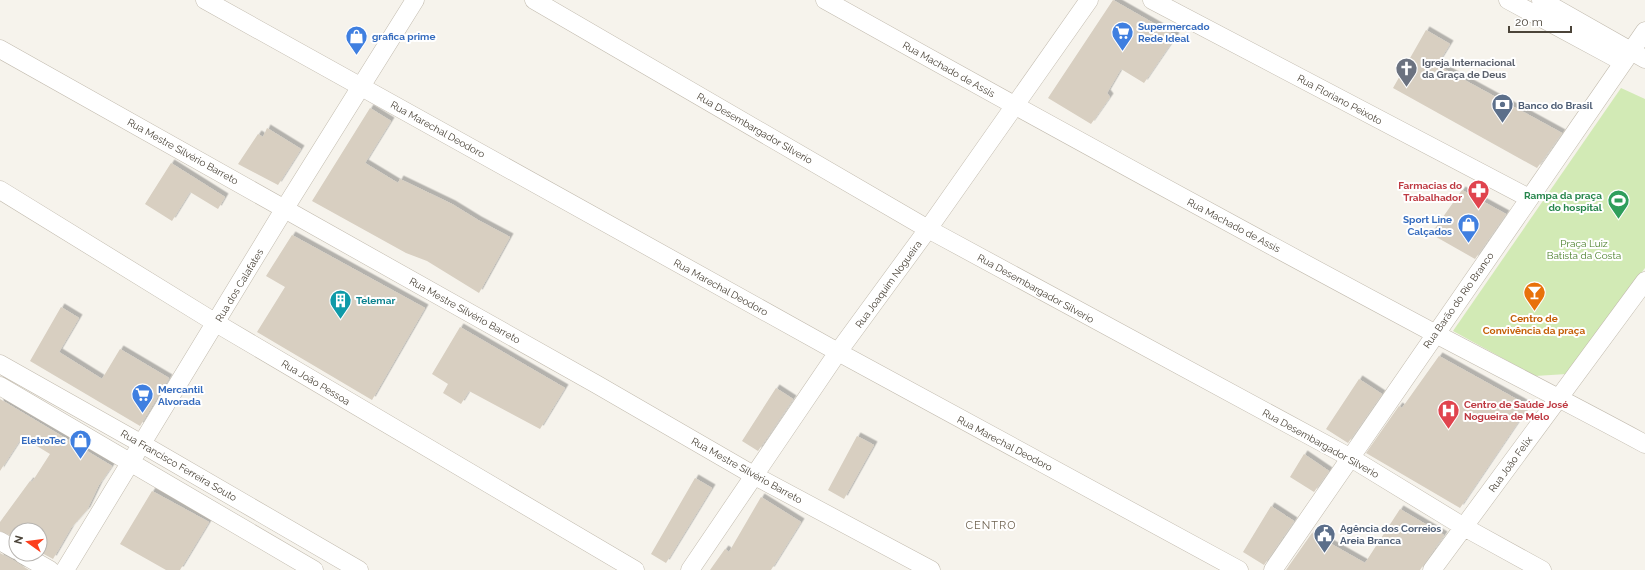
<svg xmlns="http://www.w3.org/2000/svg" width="1645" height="570" font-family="Raleway,sans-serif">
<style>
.green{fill:#d2eab5}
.building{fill:#d8cfc1;filter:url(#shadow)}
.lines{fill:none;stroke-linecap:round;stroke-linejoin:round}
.street-casing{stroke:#c2bbae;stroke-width:19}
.street{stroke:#fff;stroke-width:18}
.labels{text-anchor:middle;stroke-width:4;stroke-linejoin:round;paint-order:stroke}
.shop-label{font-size:10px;font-weight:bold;fill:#366cbe;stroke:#fff;text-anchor:start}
.worship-label{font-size:10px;font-weight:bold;fill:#5b616d;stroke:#fff;text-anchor:start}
.street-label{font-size:10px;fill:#4b4439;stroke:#fff}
.service-label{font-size:10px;font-weight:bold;fill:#4e5e75;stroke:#fff;text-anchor:start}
.health-label{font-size:10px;font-weight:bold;fill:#be3a42;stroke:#fff;text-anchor:end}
.leisure-label{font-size:10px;font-weight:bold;fill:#27864d;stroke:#fff;text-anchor:end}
.park-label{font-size:10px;fill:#4a7f2a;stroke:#fff}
.culture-label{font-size:10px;font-weight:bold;fill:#0d838f;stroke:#fff;text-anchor:start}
.food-label{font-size:10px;font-weight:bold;fill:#c56008;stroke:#fff}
.neighbourhood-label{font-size:11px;letter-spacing:1px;fill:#6e6250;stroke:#fff}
</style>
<defs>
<filter id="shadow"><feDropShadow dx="3.5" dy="-3.5" stdDeviation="0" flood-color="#0004"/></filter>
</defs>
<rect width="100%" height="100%" fill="#f6f3ec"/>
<path class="green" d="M1621,88L1645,99V268L1567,374L1535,376L1453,331Z"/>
<path class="building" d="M1113,0L1176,36L1144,83L1121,69L1107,93L1110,97L1091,124L1048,98Z
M1426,30L1450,44L1437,65L1562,133L1537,168L1393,88Z
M370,108L391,121L365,163L398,183L400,179L452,204L478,220L510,237L479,293L427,261L406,253L312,201Z
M267,128L301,149L278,185L238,164L258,134L263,137Z
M171,163L225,197L218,209L190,192L172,221L145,204Z
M1462,190L1506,214L1475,259L1431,234Z
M292,235L425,308L372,400L257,332L285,287L266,276Z
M61,307L79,318L59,352L102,379L120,349L169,378L140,426L30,361Z
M460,327L565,388L540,429L469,391L461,404L443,393L448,384L432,374Z
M1439,356L1529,406L1460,508L1366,453L1399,406L1402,408Z
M1359,379L1382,394L1348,443L1326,429Z
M776,388L793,399L758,451L742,441Z
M0,399L112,466L99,485L87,510L71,528L53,559L40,552V530H16V538L0,531V522L30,481L32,482L50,454L22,437L0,471Z
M857,436L874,445L844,499L828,490Z
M1304,454L1329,471L1314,492L1290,477Z
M695,478L712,488L666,563L651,554Z
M152,491L209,522L180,570H166L120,544Z
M761,497L801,522L771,570H710L725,549L729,552Z
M1271,506L1294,521L1264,565L1243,552Z
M1400,509L1444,535L1420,570H1286L1312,533L1365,563Z
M0,553L13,560L29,570H0Z"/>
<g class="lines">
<defs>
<path id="street" d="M205,0L838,352L1239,570
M534,0L928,229L1351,458L1464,527L1542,570
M825,0C1027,113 1230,224 1434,333C1504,370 1575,406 1645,444
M1152,0L1529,198
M1508,0L1623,62
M1541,0L1645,59
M0,49L596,384L755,476L931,570
M0,190L216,323L635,570
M0,364L142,444L359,570
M0,386L314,570
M0,541L16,550
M22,554L50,570
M65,570L285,208L415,0
M690,570L838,352L928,229L1089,0
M1273,570L1645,31
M1432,570L1645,281"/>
</defs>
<use href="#street" class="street-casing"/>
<use href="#street" class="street"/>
</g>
<defs>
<symbol id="supermarket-pin" viewBox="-11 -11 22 30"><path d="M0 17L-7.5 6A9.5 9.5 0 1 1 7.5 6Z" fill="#3f7fe0" stroke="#fff"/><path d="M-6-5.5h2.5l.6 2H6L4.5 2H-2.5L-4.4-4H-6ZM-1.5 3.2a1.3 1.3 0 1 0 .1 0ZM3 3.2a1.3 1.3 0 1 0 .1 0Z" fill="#fff"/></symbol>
<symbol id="shop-pin" viewBox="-11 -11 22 30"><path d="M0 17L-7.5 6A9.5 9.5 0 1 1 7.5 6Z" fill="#3f7fe0" stroke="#fff"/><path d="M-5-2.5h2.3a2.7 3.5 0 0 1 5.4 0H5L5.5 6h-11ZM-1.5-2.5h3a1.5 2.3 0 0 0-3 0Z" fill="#fff"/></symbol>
<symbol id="church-pin" viewBox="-11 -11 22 30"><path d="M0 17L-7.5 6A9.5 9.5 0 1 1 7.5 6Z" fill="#6b7280" stroke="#fff"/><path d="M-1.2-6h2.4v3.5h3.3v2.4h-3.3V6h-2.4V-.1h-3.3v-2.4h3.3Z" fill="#fff"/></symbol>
<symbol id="bank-pin" viewBox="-11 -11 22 30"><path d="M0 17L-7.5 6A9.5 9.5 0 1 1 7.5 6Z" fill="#5c6f8a" stroke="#fff"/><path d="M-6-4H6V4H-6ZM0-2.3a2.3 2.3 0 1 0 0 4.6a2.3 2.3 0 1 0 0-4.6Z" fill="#fff"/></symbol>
<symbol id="pharmacy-pin" viewBox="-11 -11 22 30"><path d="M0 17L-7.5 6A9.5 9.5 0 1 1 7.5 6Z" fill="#e0444e" stroke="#fff"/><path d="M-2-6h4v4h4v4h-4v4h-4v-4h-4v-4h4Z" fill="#fff"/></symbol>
<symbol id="stadium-pin" viewBox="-11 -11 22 30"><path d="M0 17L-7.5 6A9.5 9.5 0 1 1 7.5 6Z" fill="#2e9e5b" stroke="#fff"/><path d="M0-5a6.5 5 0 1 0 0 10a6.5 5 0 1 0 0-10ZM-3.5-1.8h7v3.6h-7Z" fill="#fff"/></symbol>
<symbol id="bar-pin" viewBox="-11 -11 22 30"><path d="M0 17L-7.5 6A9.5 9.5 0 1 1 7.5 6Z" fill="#e8710a" stroke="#fff"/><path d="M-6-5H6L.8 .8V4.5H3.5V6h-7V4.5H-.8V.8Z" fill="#fff"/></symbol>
<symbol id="building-pin" viewBox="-11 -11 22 30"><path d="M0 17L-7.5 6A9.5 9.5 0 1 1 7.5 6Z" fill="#0f9aa8" stroke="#fff"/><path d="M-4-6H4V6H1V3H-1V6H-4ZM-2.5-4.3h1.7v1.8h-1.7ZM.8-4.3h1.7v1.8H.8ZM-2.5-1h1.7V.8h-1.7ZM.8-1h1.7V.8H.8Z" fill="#fff"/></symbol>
<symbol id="hospital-pin" viewBox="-11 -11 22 30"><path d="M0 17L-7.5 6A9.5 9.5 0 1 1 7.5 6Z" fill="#e0444e" stroke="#fff"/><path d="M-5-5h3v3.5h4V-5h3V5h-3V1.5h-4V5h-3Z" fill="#fff"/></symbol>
<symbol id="civic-pin" viewBox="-11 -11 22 30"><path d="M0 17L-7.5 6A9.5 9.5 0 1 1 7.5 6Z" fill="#5c6f8a" stroke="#fff"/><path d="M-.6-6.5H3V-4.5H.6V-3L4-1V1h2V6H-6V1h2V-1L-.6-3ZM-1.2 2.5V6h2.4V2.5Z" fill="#fff"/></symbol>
</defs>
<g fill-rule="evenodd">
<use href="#supermarket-pin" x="1110" y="20" width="25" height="34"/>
<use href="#shop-pin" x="344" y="24" width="25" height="34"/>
<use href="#church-pin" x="1394" y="56" width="25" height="34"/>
<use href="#bank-pin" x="1490" y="92" width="25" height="34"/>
<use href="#pharmacy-pin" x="1466" y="178" width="25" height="34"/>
<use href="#stadium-pin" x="1606" y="188" width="25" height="34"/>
<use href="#shop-pin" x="1456" y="212" width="25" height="34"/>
<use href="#bar-pin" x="1522" y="280" width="25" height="34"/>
<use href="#building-pin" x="328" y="288" width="25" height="34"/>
<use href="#supermarket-pin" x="130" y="382" width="25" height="34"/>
<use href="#hospital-pin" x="1436" y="398" width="25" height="34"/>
<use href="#shop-pin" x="68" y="428" width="25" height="34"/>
<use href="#civic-pin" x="1312" y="522" width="25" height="34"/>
</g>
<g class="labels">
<g class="shop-label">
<text x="1138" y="30">Supermercado<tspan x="1138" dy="12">Rede Ideal</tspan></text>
<text x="372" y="40">grafica prime</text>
<text x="1452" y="223" text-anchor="end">Sport Line<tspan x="1452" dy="12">Calçados</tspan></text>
<text x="158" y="393">Mercantil<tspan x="158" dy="12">Alvorada</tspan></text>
<text x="66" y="444" text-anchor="end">EletroTec</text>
</g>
<g class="worship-label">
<text x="1422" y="66">Igreja Internacional<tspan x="1422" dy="12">da Graça de Deus</tspan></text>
</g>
<g class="street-label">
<text transform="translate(949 69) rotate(29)" y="4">Rua Machado de Assis</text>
<text transform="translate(1340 99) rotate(28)" y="4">Rua Floriano Peixoto</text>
<text transform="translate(755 128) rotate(30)" y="4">Rua Desembargador Silverio</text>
<text transform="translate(438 129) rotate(29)" y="4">Rua Marechal Deodoro</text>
<text transform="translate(183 151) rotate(29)" y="4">Rua Mestre Silvério Barreto</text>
<text transform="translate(1234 225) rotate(28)" y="4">Rua Machado de Assis</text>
<text transform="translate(888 284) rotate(-54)" y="4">Rua Joaquim Nogueira</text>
<text transform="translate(239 285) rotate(-59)" y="4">Rua dos Calafates</text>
<text transform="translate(721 287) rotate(29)" y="4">Rua Marechal Deodoro</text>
<text transform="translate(1036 288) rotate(29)" y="4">Rua Desembargador Silverio</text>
<text transform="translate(1458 300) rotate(-55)" y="4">Rua Barão do Rio Branco</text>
<text transform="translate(465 310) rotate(29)" y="4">Rua Mestre Silvério Barreto</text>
<text transform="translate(316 382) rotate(31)" y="4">Rua João Pessoa</text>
<text transform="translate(1005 443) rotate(28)" y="4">Rua Marechal Deodoro</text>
<text transform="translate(1321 443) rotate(29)" y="4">Rua Desembargador Silverio</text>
<text transform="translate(1510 464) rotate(-54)" y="4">Rua João Felix</text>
<text transform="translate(179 465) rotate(30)" y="4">Rua Francisco Ferreira Souto</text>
<text transform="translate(747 470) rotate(29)" y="4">Rua Mestre Silvério Barreto</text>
</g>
<g class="service-label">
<text x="1518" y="109">Banco do Brasil</text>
<text x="1340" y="532">Agência dos Correios<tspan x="1340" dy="12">Areia Branca</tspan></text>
</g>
<g class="health-label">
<text x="1462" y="189">Farmacias do<tspan x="1462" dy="12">Trabalhador</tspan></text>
<text x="1464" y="408" text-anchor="start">Centro de Saúde José<tspan x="1464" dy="12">Nogueira de Melo</tspan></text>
</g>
<g class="leisure-label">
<text x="1602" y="199">Rampa da praça<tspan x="1602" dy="12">do hospital</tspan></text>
</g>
<g class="park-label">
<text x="1584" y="247">Praça Luiz<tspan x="1584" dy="12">Batista da Costa</tspan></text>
</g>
<g class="culture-label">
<text x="356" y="304">Telemar</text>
</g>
<g class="food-label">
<text x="1534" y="322">Centro de<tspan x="1534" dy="12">Convivência da praça</tspan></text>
</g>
<g class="neighbourhood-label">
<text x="991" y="529">CENTRO</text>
</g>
</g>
<g transform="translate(28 542) rotate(284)"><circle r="19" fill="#ffffff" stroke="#b7b4b0"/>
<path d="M0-3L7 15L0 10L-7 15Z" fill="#fc3f1d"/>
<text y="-6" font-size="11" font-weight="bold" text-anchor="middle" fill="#4b4439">N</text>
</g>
<path d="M1509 26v6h62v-6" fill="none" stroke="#4b4439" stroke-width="2"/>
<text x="1515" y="26" font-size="12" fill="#4b4439" stroke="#ffffff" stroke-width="3" paint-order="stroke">20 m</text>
</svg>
